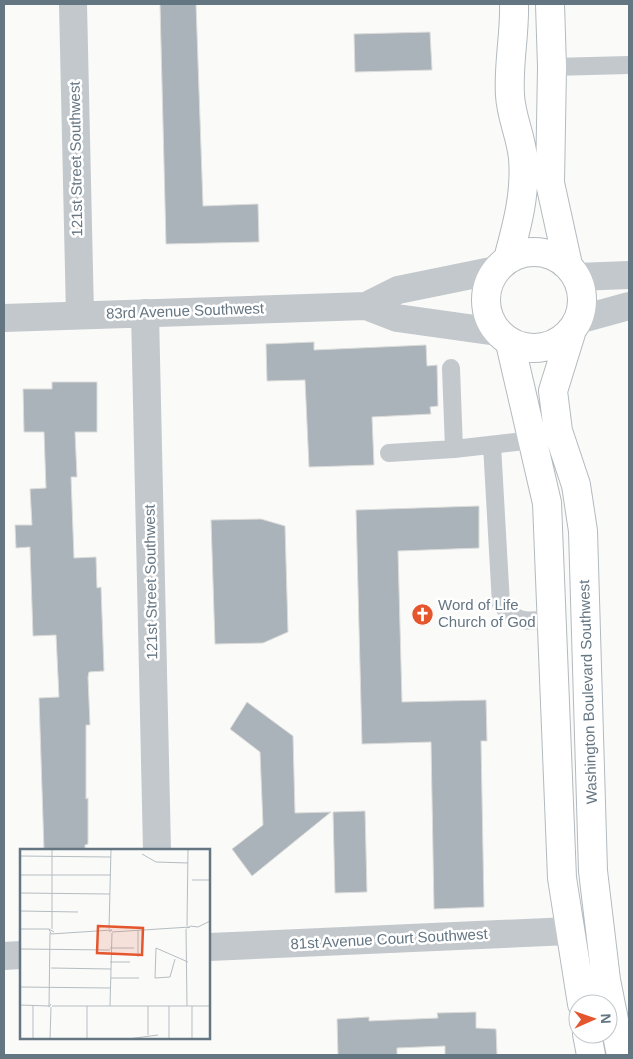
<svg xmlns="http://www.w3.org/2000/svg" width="633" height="1059" font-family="Arial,sans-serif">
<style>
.building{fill:#aab3b9;stroke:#dcdcda}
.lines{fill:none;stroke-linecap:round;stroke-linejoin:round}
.secondary-casing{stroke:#b3babf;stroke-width:30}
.service{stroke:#c3c8cc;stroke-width:18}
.minor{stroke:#c3c8cc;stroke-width:28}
.secondary{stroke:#fff;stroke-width:28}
.labels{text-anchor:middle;stroke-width:5;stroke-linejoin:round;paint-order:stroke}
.street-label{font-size:15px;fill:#657683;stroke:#fff}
.poi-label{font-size:15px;fill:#657683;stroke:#fff;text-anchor:start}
.inset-road{fill:none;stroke:#b5bdc2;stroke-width:1}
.view{fill:#e4572e;fill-opacity:0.15;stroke:#e4572e;stroke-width:2.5}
.inset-edge{fill:none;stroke:#657683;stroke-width:2.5}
</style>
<rect width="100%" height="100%" fill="#fafaf8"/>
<path class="building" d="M160,4H196L203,206L258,204L259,242L166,244Z
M430,32L432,70L355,72L354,34Z
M314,342V350L426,345L427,366L437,365L438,406L430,407L431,414L372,417L374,465L309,467L305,380L267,381L266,344Z
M52,382H97V432H75L77,477H71L74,558L96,557L97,588L101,587L104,671L89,672L88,677L90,725H86V799L88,798V844L85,845V850H44L39,698L59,697L56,635L33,636L30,547L16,548L15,525H32L30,489L46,488L44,432H24L23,389H52Z
M479,506V548L398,551L402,702L486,700L487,741H481L484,907L434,909L431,742L362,744L356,510Z
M261,519L285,526L288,632L263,643L215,644L211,520Z
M247,702L293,736L295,813L331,812L252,876L232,849L263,825L260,752L230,729Z
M365,811L367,892L335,893L333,812Z
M476,1012V1028L496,1029L497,1055H445V1046L397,1048V1055H338L337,1019L369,1017V1021L438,1018L437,1013Z"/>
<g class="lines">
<defs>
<path id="secondary" d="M550,4L552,67L550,183L568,265
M486 300a48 48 0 1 1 96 0a48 48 0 1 1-96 0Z
M508,259C517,226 526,193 523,158C521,136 511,117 510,95C508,64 515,34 514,4
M571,333L553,391L558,431L576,485L583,531L593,871L606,980L621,1055
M510,343L547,503L562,878L582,1004
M587,1034L591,1055"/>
</defs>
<use href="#secondary" class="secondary-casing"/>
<path class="service" d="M552,67L629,65
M451,368L454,449L533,440
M492,445L501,604C518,625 527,621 552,619
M389,453L454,449"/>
<path class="minor" d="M73,4L80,315
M577,277L629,275
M366,306L398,290L496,270
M145,313L157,850
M4,318L366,306L397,318L497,332
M578,320L629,306
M209,947L569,931
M4,956L21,955"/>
<use href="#secondary" class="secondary"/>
</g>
<defs>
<symbol id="church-disc" viewBox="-11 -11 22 22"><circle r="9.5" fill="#e4572e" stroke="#fff"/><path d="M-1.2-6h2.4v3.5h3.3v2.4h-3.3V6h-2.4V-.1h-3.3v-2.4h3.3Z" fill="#fff"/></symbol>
</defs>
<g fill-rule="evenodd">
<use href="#church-disc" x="410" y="602" width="25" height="25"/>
</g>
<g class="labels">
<g class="street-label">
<text transform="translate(76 159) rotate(-91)" y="5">121st Street Southwest</text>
<text transform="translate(185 311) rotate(-2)" y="5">83rd Avenue Southwest</text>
<text transform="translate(151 582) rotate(-91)" y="5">121st Street Southwest</text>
<text transform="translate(588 692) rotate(-92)" y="5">Washington Boulevard Southwest</text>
<text transform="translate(389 939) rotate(-3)" y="5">81st Avenue Court Southwest</text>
</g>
<g class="poi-label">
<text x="438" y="610">Word of Life<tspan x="438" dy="17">Church of God</tspan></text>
</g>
</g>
<g transform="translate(20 849)">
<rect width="190" height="190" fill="#fafaf8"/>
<path class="inset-road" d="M32,0V80M122,5L136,13L168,14M0,7L91,8M0,26H91M172,31H190M0,44L90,45M0,62L58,63M167,77L168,0M170,77L178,78L190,72M0,80H29M89,80L91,0M166,80L167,157M118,81V108M34,83L29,80L31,85L92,81L89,83M92,83L170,78L166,79M30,84L29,158L31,155M90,99H114M0,100L90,101M155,110L150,128L135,129L136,99L168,113M90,113H110M31,119L91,120M91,129H119M0,138L90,139M0,156L29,157M13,156V190M32,157H190M67,157V190M90,157L92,84M172,157V190M128,186V157M30,190L31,158M108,190L138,186M149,190V157"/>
<path class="view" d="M78,77L123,79L122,106L77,104Z"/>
<rect width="190" height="190" class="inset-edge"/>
</g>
<rect width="633" height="1059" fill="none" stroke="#657683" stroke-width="10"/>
<g transform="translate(593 1019) rotate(88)"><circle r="24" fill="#ffffff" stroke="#c1c8cd"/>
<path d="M0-4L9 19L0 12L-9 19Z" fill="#e4572e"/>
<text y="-8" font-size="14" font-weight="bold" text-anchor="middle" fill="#657683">N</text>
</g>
</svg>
